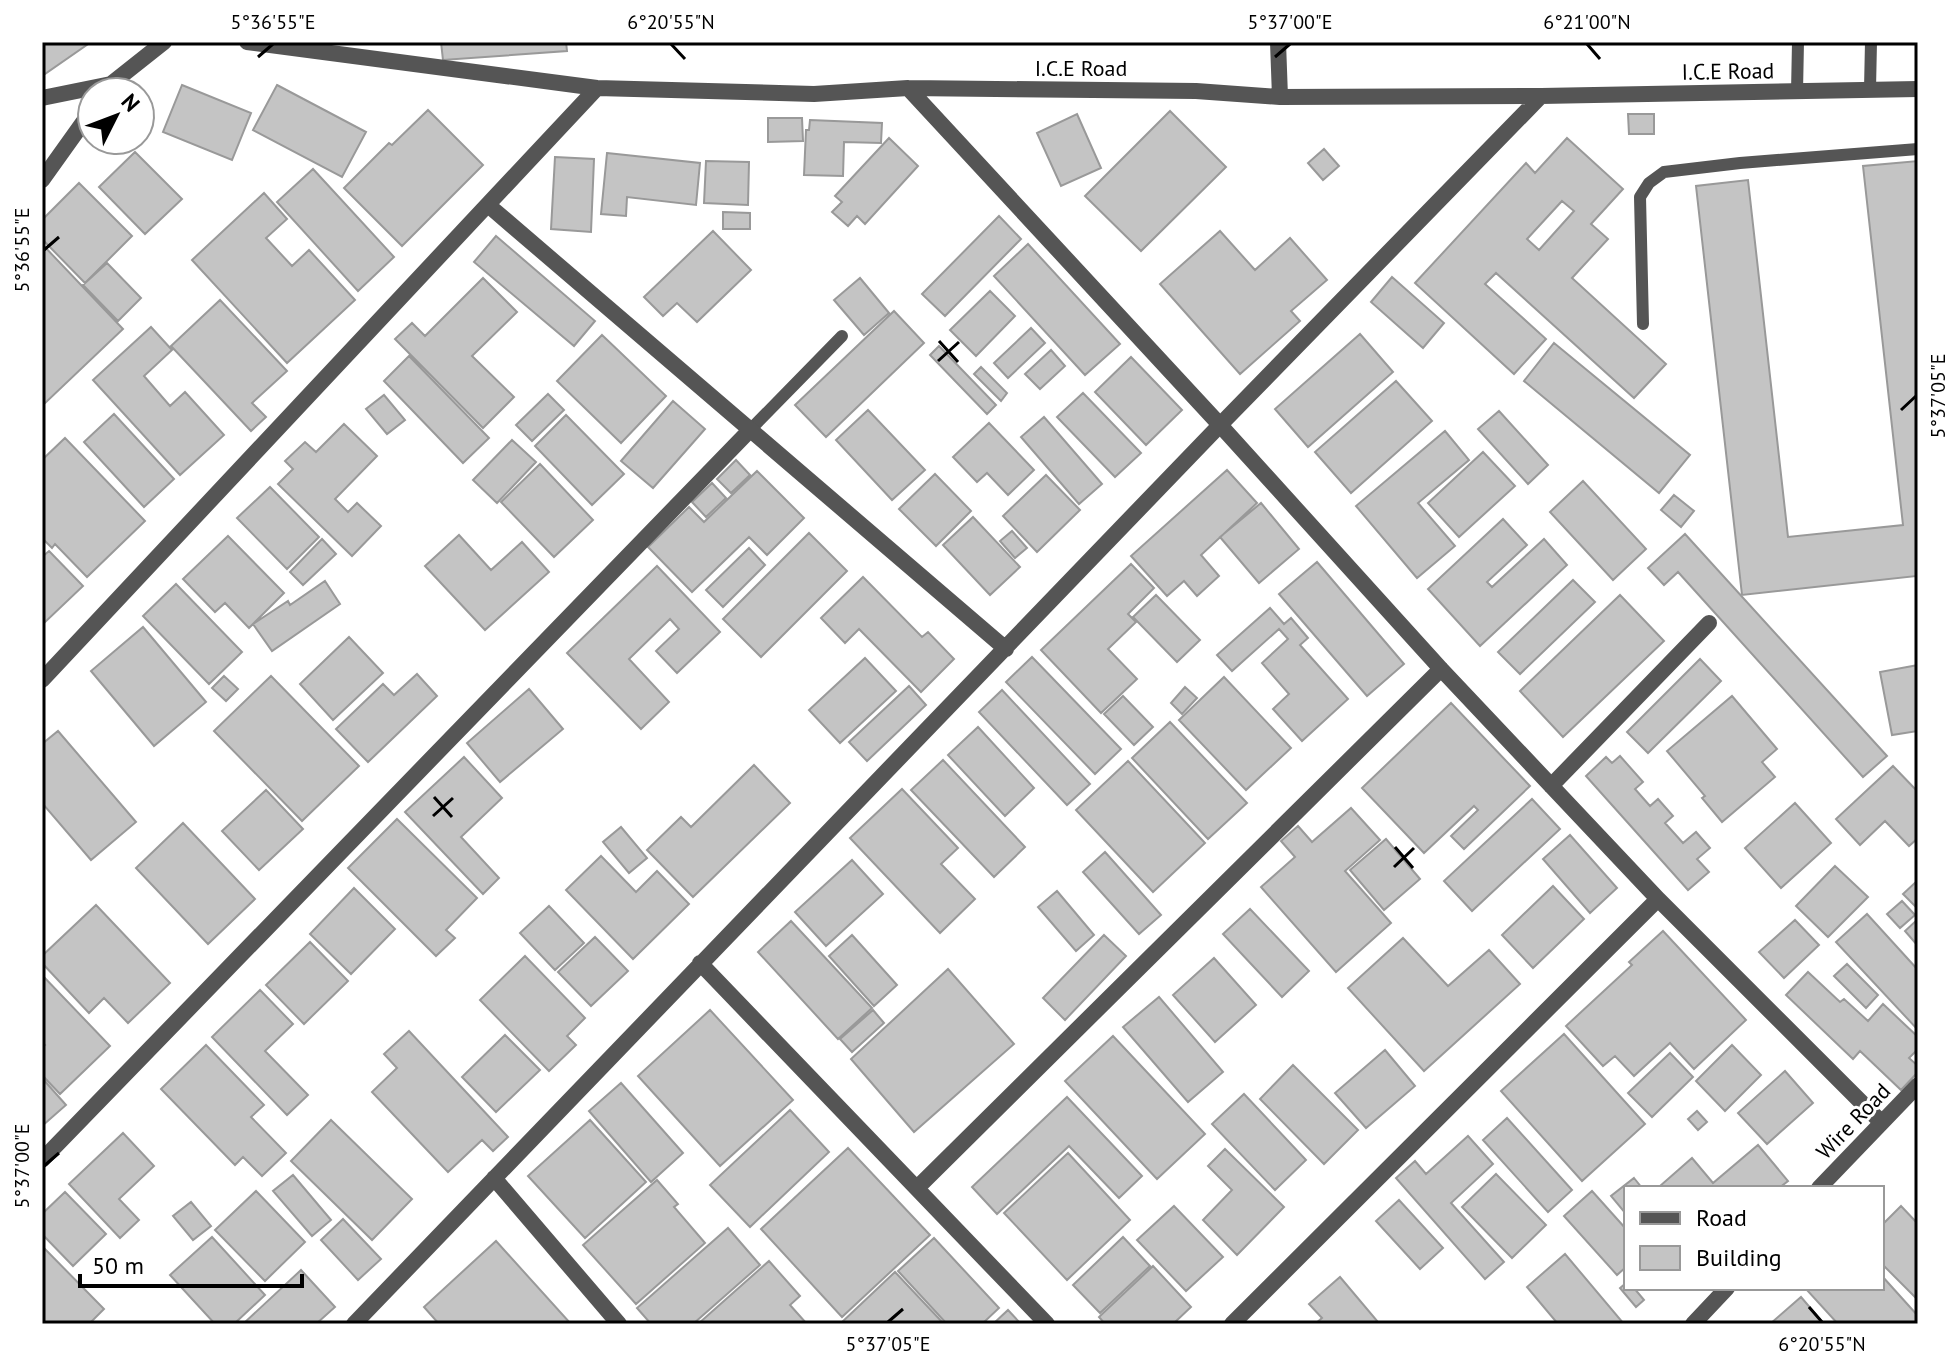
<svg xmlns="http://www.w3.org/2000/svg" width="1960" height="1366" font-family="'PT Sans',sans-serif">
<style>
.building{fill:#c4c4c4;stroke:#999;stroke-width:2;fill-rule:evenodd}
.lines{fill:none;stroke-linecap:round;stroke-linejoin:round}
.lane{stroke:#555;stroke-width:12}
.street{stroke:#555;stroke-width:16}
.ticks{fill:none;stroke:#000;stroke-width:3}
.labels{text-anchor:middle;stroke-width:6;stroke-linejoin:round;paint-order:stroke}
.street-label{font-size:22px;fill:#000;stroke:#fff}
.neatline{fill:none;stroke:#000;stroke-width:3}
.ticks-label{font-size:20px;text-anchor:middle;fill:#000}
</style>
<rect width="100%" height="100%" fill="#fff"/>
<path class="building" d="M42,42H91L42,76Z
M441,42H566L567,51L443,60Z
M182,85L251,113L232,160L163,132Z
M277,85L366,132L342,177L253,130Z
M428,110L483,165L402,246L344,188L389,143L392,145Z
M1170,111L1226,167L1141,251L1085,196Z
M1077,114L1101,168L1061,186L1037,133Z
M1628,114H1654V134H1629Z
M768,118H802L803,141L768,142Z
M810,120L882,123L881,143L844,142L843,176L804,175L806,130H809Z
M889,138L918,166L865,224L857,216L848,226L832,212L842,202L835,196Z
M1567,138L1623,189L1591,224L1608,239L1572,278L1666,364L1634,398L1496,273L1485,284L1546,339L1514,374L1415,283L1526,163L1535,173ZM1562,201L1574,211L1539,250L1527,239Z
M1324,149L1339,166L1323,180L1308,163Z
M135,152L182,199L145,234L99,187Z
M607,153L700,163L696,205L627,197L626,216L601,214Z
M555,157L594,159L591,232L551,229Z
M706,161L749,162L748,205L704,203Z
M1918,161V595L1916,576L1742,595L1696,186L1748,180L1788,537L1903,525L1863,166Z
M313,169L394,257L358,291L277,202Z
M79,183L132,236L85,283L42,239V220Z
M264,193L287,219L266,238L292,266L309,250L355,300L287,363L192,260Z
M723,212L750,213V229H723Z
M999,216L1021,239L945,316L922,294Z
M713,231L751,270L697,322L677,303L663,316L644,297Z
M1220,231L1255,270L1290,238L1327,280L1291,311L1300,321L1240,374L1160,284Z
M496,236L595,321L574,346L474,262Z
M42,244L123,329L42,406Z
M1028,244L1120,344L1085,375L994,276Z
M107,263L141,298L118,321L83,285Z
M1392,277L1444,323L1423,348L1371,302Z
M483,278L517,312L472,356L514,397L483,428L395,339L412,323L425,336Z
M860,278L889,313L864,335L834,300Z
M990,291L1015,316L976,356L950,330Z
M220,300L287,371L252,403L266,417L251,431L171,346Z
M894,311L924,343L826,437L795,405Z
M151,327L172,350L144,376L170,406L185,392L224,435L180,475L93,380Z
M1031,328L1045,343L1008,378L994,363Z
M1360,334L1393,372L1308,447L1275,409Z
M602,335L666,396L621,443L557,381Z
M1554,343L1690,455L1659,493L1524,381Z
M939,346L996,405L987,414L930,355Z
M1051,350L1065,366L1040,389L1025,374Z
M409,356L489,438L463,463L384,381Z
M1131,357L1182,410L1146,445L1095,392Z
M981,367L1007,393L1001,401L974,374Z
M1396,381L1432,421L1351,493L1315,452Z
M1083,393L1141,453L1115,477L1057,417Z
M548,394L564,410L532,441L516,425Z
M384,395L405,420L387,434L366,409Z
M673,401L705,429L653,488L621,461Z
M868,410L925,470L892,500L836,440Z
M1499,411L1548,465L1528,484L1478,429Z
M114,414L174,479L144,507L84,442Z
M566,415L624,474L592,505L535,446Z
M1044,417L1102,484L1079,504L1021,437Z
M989,423L1034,470L1008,495L987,473L977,482L953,457Z
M344,424L377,456L335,499L348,512L357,503L381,526L352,556L278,484L293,469L285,461L305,442L316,452Z
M1445,431L1469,460L1418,503L1455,546L1417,578L1356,506Z
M65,438L145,521L87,577L55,544L52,548L42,538V460Z
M512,440L536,462L497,503L473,480Z
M1483,452L1515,486L1459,537L1428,503Z
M736,460L750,475L731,493L717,479Z
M540,464L593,520L554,557L501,502Z
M1227,470L1257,503L1201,555L1219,576L1197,596L1184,581L1167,596L1131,556Z
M757,471L804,518L767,555L749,537L692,592L648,547L689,507L704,522Z
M935,474L971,511L936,546L899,509Z
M1046,475L1080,510L1037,552L1003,516Z
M1583,481L1646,549L1613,580L1550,512Z
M712,483L726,498L706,517L692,502Z
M270,487L319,537L287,569L237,518Z
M1674,495L1694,511L1681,527L1661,510Z
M1261,503L1299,549L1259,583L1220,537Z
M973,517L1020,567L990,595L943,545Z
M1503,519L1527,545L1487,582L1492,587L1544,539L1567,565L1480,646L1428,589Z
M1012,531L1027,548L1015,558L1000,541Z
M809,533L847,571L761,657L723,619Z
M1685,534L1887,756L1863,777L1678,572L1664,585L1648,568Z
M459,535L491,570L522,542L549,572L485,630L425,566Z
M228,536L284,593L249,628L225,603L215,612L183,579Z
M322,539L336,554L303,585L290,572Z
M749,548L765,565L723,607L706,590Z
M49,551L83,586L42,625V557Z
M1317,562L1404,664L1367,696L1279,594Z
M1131,564L1154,588L1128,614L1136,622L1108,649L1137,679L1101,713L1041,650Z
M657,566L720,632L677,673L656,651L679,629L670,619L629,659L669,702L641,729L567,653Z
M863,577L922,637L928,632L954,659L921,692L859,629L845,643L821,618Z
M1573,580L1595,602L1520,674L1498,652Z
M325,581L340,604L272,651L253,624L288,601L290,605Z
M176,584L242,652L209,684L143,616Z
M1156,595L1200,640L1177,662L1133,617Z
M1620,595L1664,641L1563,737L1520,691Z
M1270,608L1284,624L1291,618L1308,638L1300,645L1348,699L1302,741L1273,709L1289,694L1262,663L1288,639L1279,629L1232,671L1217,655Z
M143,627L206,702L154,746L91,671Z
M349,637L383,673L333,720L300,684Z
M1032,657L1121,749L1095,774L1006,682Z
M865,658L896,691L840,743L809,710Z
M1700,659L1721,681L1648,753L1627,732Z
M1918,665V731L1892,735L1880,672Z
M417,674L437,696L368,762L336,729L383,684L394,695Z
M224,676L238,689L226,701L212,688Z
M271,676L359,766L302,821L214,731Z
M1224,677L1291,748L1246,790L1179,720Z
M909,686L926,705L867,761L849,742Z
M1185,687L1197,698L1182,714L1171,703Z
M529,689L563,729L500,782L467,743Z
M1002,690L1090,784L1067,805L979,712Z
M1123,696L1153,727L1134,745L1104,714Z
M1732,696L1777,749L1762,762L1775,777L1722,822L1702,798L1705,796L1667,751Z
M1451,703L1530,786L1464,849L1451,836L1478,810L1474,806L1424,853L1362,788Z
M1170,722L1247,803L1208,839L1132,758Z
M978,727L1034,788L1005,816L948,755Z
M58,731L136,822L91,860L42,803V744Z
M1620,756L1643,782L1635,789L1650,806L1658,799L1673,816L1665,823L1683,843L1696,832L1710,848L1697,859L1709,872L1688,890L1586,776L1606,757L1612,763Z
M464,757L502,798L461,837L499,878L483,894L405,812Z
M943,760L1025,847L994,877L911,790Z
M1128,761L1205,843L1153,892L1076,810Z
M754,765L790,803L693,897L647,850L681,817L691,827Z
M1893,766L1918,792V838L1909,846L1885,821L1860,845L1836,819Z
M902,789L958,848L941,864L975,899L940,933L850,838Z
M266,790L303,829L259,870L222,831Z
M1532,799L1560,829L1472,911L1444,881Z
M1795,803L1831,843L1781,888L1745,848Z
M1351,808L1380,840L1345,871L1391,923L1336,972L1261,887L1295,857L1281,841L1298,826L1312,842Z
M397,819L477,898L446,930L455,938L436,956L348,868Z
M183,823L255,899L208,944L136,868Z
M621,827L647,858L629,873L603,842Z
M1570,835L1617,888L1590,913L1543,859Z
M1386,839L1420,879L1384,910L1350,870Z
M1105,852L1161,915L1139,934L1083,872Z
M601,856L636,892L657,871L689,904L633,959L566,890Z
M852,860L883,894L826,946L795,912Z
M1835,866L1868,897L1828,937L1796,906Z
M1918,880V909L1903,894Z
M1553,886L1584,919L1533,968L1502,935Z
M354,888L395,929L351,974L310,934Z
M1057,891L1094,935L1076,951L1038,907Z
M1902,901L1915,915L1900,928L1887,914Z
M96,905L170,983L128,1023L104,998L89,1013L42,963V956Z
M549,906L584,943L555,970L520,933Z
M1250,909L1309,971L1282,997L1223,934Z
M1867,914L1918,970V1030L1836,942Z
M1918,919V946L1905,931Z
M1795,920L1819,945L1784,978L1759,952Z
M791,921L872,1008L838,1039L758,952Z
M1663,931L1746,1020L1694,1069L1670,1043L1634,1076L1615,1056L1603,1066L1566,1026L1632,965L1629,962Z
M852,935L897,985L874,1006L829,956Z
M1104,935L1126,956L1065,1020L1043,998Z
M595,937L628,971L591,1006L558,972Z
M1403,938L1448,986L1489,950L1520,984L1424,1071L1348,988Z
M310,942L348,981L304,1024L266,985Z
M525,956L585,1018L567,1036L576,1045L549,1071L480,1000Z
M1214,958L1256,1005L1215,1042L1173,995Z
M1847,964L1878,995L1866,1008L1834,976Z
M948,969L1014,1044L914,1132L851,1059Z
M1808,972L1840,1002L1844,999L1868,1021L1883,1004L1918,1037V1049L1909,1058L1918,1066V1072L1901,1090L1860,1051L1853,1059L1786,995Z
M42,975L110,1046L60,1094L42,1075V1048L45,1045L42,1042Z
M260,990L293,1024L265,1051L308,1095L287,1115L212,1037Z
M1159,997L1223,1072L1188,1102L1123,1027Z
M710,1010L793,1100L720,1166L638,1076Z
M873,1010L884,1023L852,1052L840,1039Z
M409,1031L508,1137L493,1151L482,1140L448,1172L372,1092L397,1068L384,1054Z
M1564,1034L1645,1124L1582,1181L1501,1091Z
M505,1035L540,1070L496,1112L462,1077Z
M1113,1036L1205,1134L1157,1179L1065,1081Z
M206,1045L264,1105L251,1117L286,1153L262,1176L243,1157L235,1165L161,1089Z
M1732,1045L1761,1075L1725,1111L1696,1081Z
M1385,1050L1415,1086L1366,1128L1335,1093Z
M1670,1053L1693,1077L1652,1117L1628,1093Z
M1293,1065L1358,1130L1324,1164L1260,1099Z
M1785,1071L1813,1103L1767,1144L1738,1113Z
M42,1078L66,1105L42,1126Z
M621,1083L683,1153L651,1182L589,1111Z
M1244,1094L1306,1160L1275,1190L1212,1124Z
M1067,1097L1142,1176L1119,1198L1069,1146L997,1214L972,1187Z
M790,1110L829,1152L750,1227L710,1185Z
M1697,1111L1707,1122L1698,1130L1688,1119Z
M1507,1118L1572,1190L1548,1212L1483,1140Z
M331,1120L412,1199L372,1240L291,1161Z
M590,1120L646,1182L585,1238L528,1176Z
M123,1133L154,1166L119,1199L139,1220L120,1238L69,1184Z
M1468,1136L1493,1164L1451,1203L1504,1262L1485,1279L1396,1178L1415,1161L1426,1174Z
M1758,1145L1788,1181L1779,1188H1662L1660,1186L1692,1158L1713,1183Z
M848,1148L930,1235L842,1317L761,1229Z
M1225,1149L1284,1207L1237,1255L1203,1220L1232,1190L1208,1166Z
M1068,1153L1130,1220L1067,1280L1004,1213Z
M1496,1174L1546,1225L1512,1258L1462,1207Z
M293,1175L331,1220L312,1236L273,1191Z
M1634,1178L1642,1188H1626V1214L1611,1196Z
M657,1180L678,1204L674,1207L705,1243L636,1304L583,1245Z
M256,1191L305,1242L265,1281L215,1230Z
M1592,1191L1626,1229V1267L1617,1275L1564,1216Z
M65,1192L106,1234L73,1266L42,1234V1214Z
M1399,1200L1443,1248L1420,1269L1376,1221Z
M191,1202L211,1226L193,1240L173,1216Z
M1174,1206L1223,1257L1186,1291L1137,1240Z
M1901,1206L1918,1224V1300L1882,1264V1225Z
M343,1219L381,1259L358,1280L321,1240Z
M728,1228L760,1265L693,1324H651L637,1308Z
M212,1237L265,1295L234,1324H215L170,1275Z
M1123,1237L1150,1266L1100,1313L1073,1285Z
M934,1238L999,1308L982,1324H947L898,1271Z
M496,1241L571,1324H439L424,1307Z
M42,1246L104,1309L89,1324H42Z
M1565,1254L1624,1324H1558L1527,1287Z
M769,1261L800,1296L790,1305L807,1324H698Z
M1153,1266L1191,1307L1173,1324H1105L1099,1317Z
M301,1270L335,1307L316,1324H243Z
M895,1272L944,1324H842L841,1323Z
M1882,1276L1918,1316V1324H1838L1806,1289L1882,1288Z
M1340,1277L1378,1322L1375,1324H1315L1322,1318L1309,1304Z
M1626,1283V1288H1634L1644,1300L1636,1307L1620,1288Z
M1801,1297L1824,1324H1770Z
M1008,1310L1021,1324H993Z"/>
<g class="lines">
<path class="lane" d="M1870,89L1871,42
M1797,92L1798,42
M1643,324L1640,197L1649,183L1664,172L1740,163L1918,149
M750,430L842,336"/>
<path class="street" d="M247,42L597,88L814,94L908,88L1196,91L1280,97L1541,96L1918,89
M1278,42L1280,97
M908,88L1220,425L1441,669L1658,899L1881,1122
M105,92L111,84L164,42
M42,98L111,84
M42,180L92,110
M488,205L1006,649
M42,680L597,88
M1551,786L1709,623
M700,963L1047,1324
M42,1160L750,430
M494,1178L619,1324
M917,1188L1441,669
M1819,1188L1918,1085
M354,1324L1220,425L1541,96
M1232,1324L1658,899
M1693,1324L1727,1288"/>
</g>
<path class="ticks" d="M671,44L685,59M1587,44L1600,59M258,57L273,44M1275,57L1290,44M44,250L59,237M939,341L958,362M938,361L959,342M1901,410L1916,396M434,797L452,817M433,816L453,798M1395,847L1413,868M1394,867L1414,848M44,1166L59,1153M1809,1307L1822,1322M888,1322L903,1309"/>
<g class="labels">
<g class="street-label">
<text x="1081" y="76">I.C.E Road</text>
<text transform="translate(1728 71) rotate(-1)" y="8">I.C.E Road</text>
<text transform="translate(1853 1121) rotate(-46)" y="8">Wire Road</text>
</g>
</g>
<rect width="1960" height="1366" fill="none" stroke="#ffffff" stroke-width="88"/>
<rect x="1624" y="1186" width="260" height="104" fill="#ffffff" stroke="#999999" stroke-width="2"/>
<rect x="1640" y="1212" width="40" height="12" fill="#555555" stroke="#999999" stroke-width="2"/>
<text x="1696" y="1226" font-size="24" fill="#000000">Road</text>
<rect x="1640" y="1246" width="40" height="24" fill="#c4c4c4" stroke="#999999" stroke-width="2"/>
<text x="1696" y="1266" font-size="24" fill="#000000">Building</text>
<g transform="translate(116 116) rotate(48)"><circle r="38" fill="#ffffff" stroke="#999999" stroke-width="2"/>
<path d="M0-6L14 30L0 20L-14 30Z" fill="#000000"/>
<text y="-12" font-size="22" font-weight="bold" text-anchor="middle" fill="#000000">N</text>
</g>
<path d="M80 1274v12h222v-12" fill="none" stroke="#000000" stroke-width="4"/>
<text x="92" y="1274" font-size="24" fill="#000000" stroke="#ffffff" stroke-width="6" paint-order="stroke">50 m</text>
<rect x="44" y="44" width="1872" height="1278" class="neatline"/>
<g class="ticks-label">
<text x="273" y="29">5°36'55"E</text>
<text x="671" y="29">6°20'55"N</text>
<text x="1290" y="29">5°37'00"E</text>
<text x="1587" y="29">6°21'00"N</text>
<text transform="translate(22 250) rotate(-90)" y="7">5°36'55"E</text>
<text transform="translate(1938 396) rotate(-90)" y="7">5°37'05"E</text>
<text transform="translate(22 1166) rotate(-90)" y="7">5°37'00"E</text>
<text x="888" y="1351">5°37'05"E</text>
<text x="1822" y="1351">6°20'55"N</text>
</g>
</svg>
